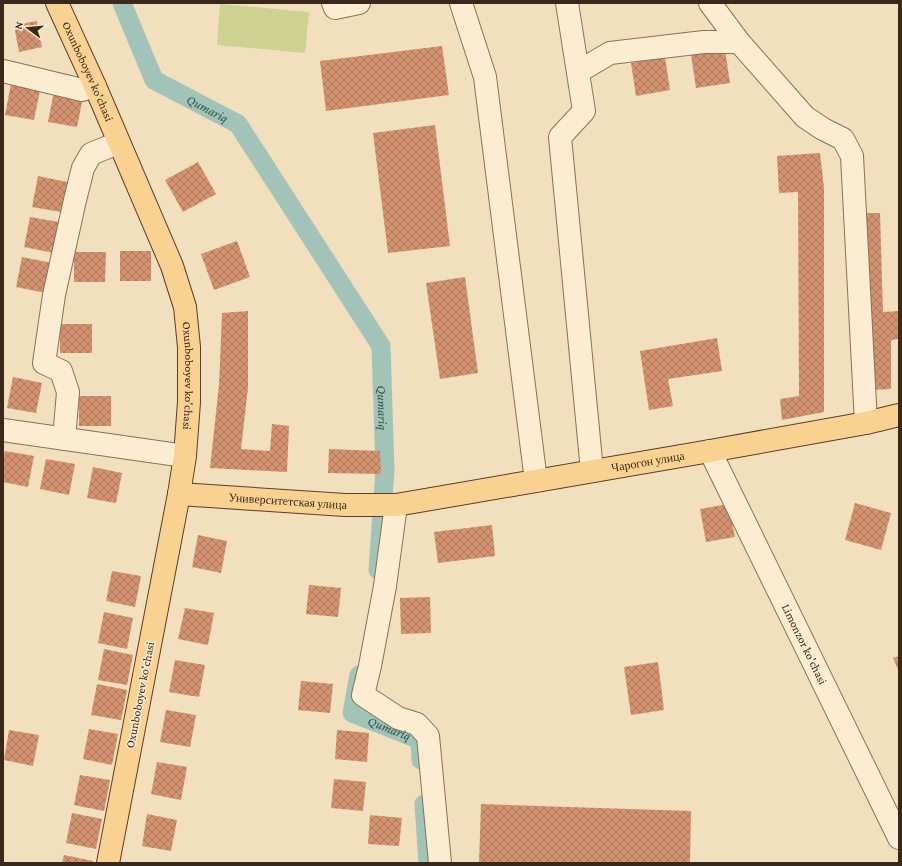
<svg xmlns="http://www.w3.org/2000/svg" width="902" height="866" font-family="'Crimson Pro',serif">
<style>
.pitch{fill:#cdd191}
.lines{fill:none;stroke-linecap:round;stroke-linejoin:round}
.canal{stroke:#a2c3b7;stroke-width:19}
.building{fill:url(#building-cross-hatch)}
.minor-casing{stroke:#8c6f55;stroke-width:24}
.major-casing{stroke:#593d2a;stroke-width:24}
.minor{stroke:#fcedd2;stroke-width:22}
.major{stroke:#f9d292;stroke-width:22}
.labels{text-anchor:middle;stroke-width:3;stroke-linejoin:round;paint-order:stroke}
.street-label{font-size:12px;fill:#3a281b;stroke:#f9eacf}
.water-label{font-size:13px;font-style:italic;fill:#295b55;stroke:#f9eacf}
</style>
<defs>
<pattern id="building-cross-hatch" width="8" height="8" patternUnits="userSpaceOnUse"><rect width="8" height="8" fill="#d49370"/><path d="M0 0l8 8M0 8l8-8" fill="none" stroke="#ad785b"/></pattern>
</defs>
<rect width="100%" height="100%" fill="#f2dfbe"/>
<path class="pitch" d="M220,4L309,12L305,53L217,45Z"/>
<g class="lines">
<g class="canal">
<path id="s1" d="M122,3L154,80L238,124L381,346L385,470L378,570"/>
<path id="s2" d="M359,675L352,713L420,740L421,760"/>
<path d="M424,804L428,863"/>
</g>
</g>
<path class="building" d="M37,21L42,47L19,52L14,25Z
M442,46L449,95L326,111L320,61Z
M725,50L730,83L696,88L691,55Z
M665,57L670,90L636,96L631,63Z
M11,84L40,90L34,120L5,115Z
M54,91L83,97L77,127L48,122Z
M435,125L450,246L388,253L373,133Z
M820,153L824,188V412L782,420L780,399L799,396L798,192L779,193L777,156Z
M198,162L216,194L183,212L165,180Z
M38,176L67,182L61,212L32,207Z
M865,213H880L883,312L899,311V339L891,340V389L870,390Z
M30,217L59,222L54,253L24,247Z
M237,241L250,277L214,290L201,254Z
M120,251H151V281H120Z
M74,252H106L105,282H74Z
M22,257L52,263L46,293L16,287Z
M465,277L478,373L440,379L426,283Z
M248,311V388L241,449L270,451L272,424L289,426L287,472L210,468L219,385L222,313Z
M60,324H92V353H60Z
M717,338L722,371L668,379L673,406L649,410L640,351Z
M13,377L42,383L36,413L7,408Z
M79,396H111V426H79Z
M329,449L380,451L381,474L328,473Z
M5,451L34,456L28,487L3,482V459Z
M46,459L75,464L69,495L40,489Z
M93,467L122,473L116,503L87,498Z
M855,503L891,513L881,550L845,540Z
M728,504L735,537L706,542L700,509Z
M492,525L495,556L438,563L434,532Z
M198,535L227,541L221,573L192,567Z
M112,571L141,576L135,607L106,601Z
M309,585L341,588L338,617L306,614Z
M430,597L431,633L401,634L400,598Z
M185,608L214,613L208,645L178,639Z
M104,612L133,618L127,649L98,643Z
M104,649L133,655L127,685L98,680Z
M899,656V672L893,658Z
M175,660L205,665L199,697L169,692Z
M658,662L664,710L631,715L624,667Z
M301,681L333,684L330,713L298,710Z
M97,684L127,690L121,720L91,715Z
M166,710L196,715L190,747L160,742Z
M89,729L118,734L112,765L83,759Z
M9,730L39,735L33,766L4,760Z
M337,730L369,733L367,762L335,759Z
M157,762L187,767L181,800L151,794Z
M80,775L110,780L104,811L74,805Z
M334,779L366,782L363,811L331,808Z
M481,804L691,811L690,863H479Z
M72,813L102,819L96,849L66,843Z
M147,814L177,820L171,851L142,846Z
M370,815L402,818L399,846L368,844Z
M64,855L93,861V863H62Z"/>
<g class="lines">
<defs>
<g id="minor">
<path d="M333,3L335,8L359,3"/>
<path d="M461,3L485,77L536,481"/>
<path d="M567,3L584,111L560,137L592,471"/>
<path d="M710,3L739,42L805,117L823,129L843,139L852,156L866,423"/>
<path d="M3,71L82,90L95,86"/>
<path d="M578,72L610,53L704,42H739"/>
<path d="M3,430L185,456"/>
<path d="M64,439L68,392L61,371L44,363L54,295L75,200L83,168L91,154L118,143"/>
<path id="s3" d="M710,451L899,838"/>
<path d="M396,505L385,586L370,666L363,695L398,718L417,724L428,736L440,863"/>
</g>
<g id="major">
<path id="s4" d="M57,3L95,86L172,266L185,307L189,347V402L185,456L179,494L108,863"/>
<path id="s5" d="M179,494L345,505H396L710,451L866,423L899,415"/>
</g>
</defs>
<use href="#minor" class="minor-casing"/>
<use href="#major" class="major-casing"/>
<use href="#minor" class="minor"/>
<use href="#major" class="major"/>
</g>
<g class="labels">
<g class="street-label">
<text dy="4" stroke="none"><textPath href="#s4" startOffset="75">Oxunboboyev ko'chasi</textPath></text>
<text dy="4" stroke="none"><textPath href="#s4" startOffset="399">Oxunboboyev ko'chasi</textPath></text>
<text dy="4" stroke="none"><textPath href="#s5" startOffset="473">Чарогон улица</textPath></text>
<text dy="4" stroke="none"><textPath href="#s5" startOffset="109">Университетская улица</textPath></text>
<text dy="4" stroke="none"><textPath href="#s3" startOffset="215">Limonzor ko'chasi</textPath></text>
<text transform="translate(140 695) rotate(-79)" y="4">Oxunboboyev ko'chasi</text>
</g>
<g class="water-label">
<text dy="5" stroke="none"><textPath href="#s1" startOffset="144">Qumariq</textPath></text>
<text dy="5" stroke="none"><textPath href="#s1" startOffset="504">Qumariq</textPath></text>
<text dy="5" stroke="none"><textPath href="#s2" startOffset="79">Qumariq</textPath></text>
</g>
</g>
<rect width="902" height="866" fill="none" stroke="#3a281b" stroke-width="8"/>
<g transform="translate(28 28) rotate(286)" stroke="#f9eacf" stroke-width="3" paint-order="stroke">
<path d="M0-3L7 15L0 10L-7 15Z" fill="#3a281b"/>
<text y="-6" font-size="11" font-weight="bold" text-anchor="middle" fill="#3a281b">N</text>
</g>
</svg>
